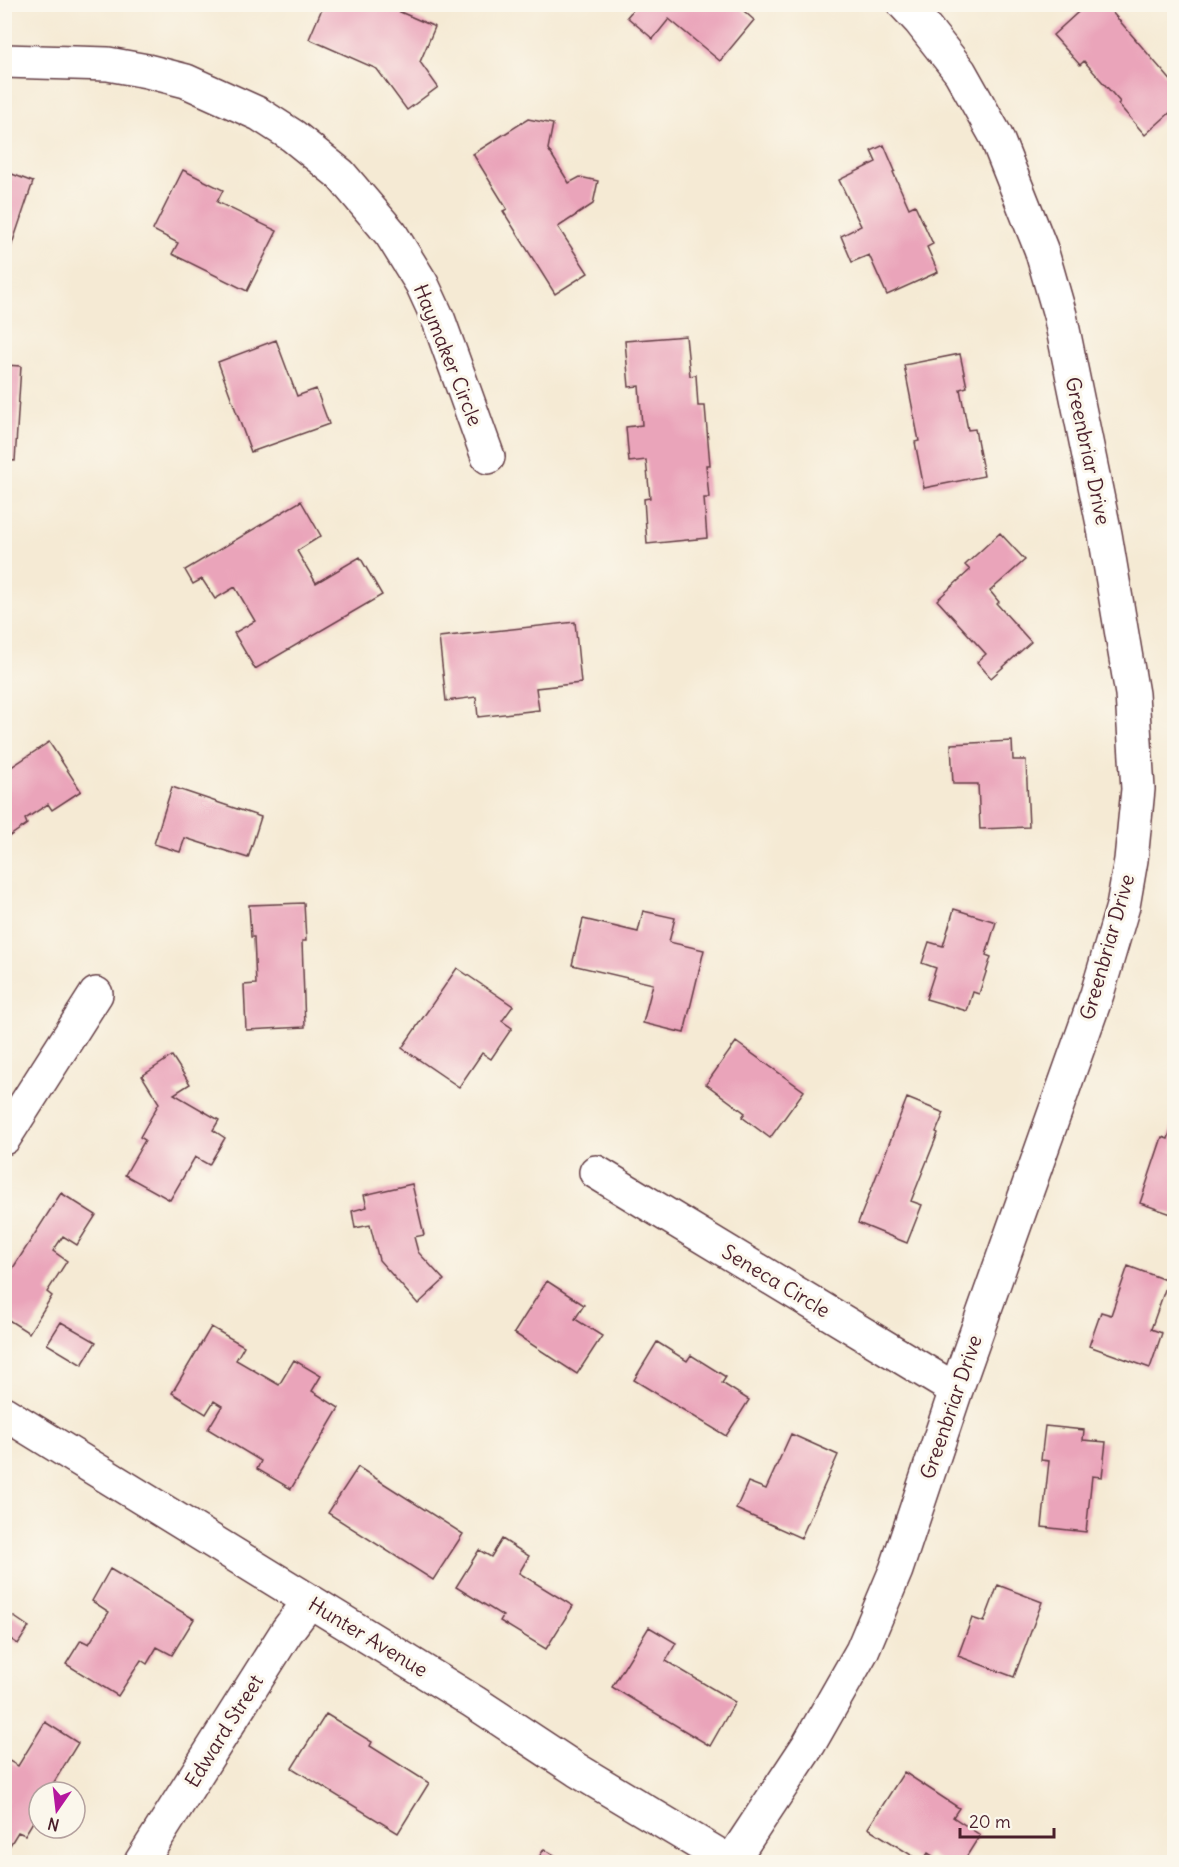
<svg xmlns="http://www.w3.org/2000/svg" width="1179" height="1867" font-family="Delius,sans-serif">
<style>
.building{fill:#eaa4ba}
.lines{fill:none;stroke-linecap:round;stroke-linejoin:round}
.minor-casing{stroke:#643d44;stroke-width:36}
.minor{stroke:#fff;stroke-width:33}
.labels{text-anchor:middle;stroke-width:6;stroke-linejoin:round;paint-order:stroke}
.street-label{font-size:20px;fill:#4a1f2b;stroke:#fbf7ec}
</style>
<rect width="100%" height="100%" fill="#fbf7ec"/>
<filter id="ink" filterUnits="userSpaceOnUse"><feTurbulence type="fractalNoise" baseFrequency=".0167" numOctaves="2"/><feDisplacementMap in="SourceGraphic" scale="12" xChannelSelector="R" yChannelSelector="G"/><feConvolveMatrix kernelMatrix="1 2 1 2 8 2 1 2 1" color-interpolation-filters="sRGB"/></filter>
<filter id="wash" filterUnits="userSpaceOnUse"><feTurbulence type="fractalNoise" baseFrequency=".008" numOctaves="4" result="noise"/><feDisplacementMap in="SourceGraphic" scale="24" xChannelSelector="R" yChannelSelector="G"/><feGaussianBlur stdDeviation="1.35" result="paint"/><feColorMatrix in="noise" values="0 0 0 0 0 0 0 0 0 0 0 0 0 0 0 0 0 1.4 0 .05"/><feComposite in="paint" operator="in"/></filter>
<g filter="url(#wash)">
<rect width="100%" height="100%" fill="#f5ead4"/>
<g id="blocks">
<path class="building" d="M324,4H401L398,11L435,27L420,62L438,87L407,110L377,69L309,39Z
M638,4H736L754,20L720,61L669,19L653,39L627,17Z
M1087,4H1105L1174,84V109L1145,135L1118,104L1120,102L1084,61L1080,65L1053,35Z
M528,119L553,124L548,149L569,183L580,177L598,181L593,204L558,227L588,273L555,294L503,211L507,209L473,154Z
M884,145L895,171L893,172L909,208L915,205L933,244L927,247L938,272L887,295L869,255L852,262L841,236L861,226L839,180L876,162L871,151Z
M183,170L223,190L217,202L277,231L247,291L172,254L178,243L153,230Z
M4,171L33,182L5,265H4Z
M686,336L690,376L696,375L698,406H705L710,465H706L709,498H704L707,538L647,544L644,499L650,498L646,460L629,462L626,427L642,425L639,386L629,387L625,341Z
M276,340L297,396L316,389L329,424L251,452L218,362Z
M960,354L967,387L960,389L968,430L975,429L984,476L924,488L915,442L919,441L904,365Z
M4,365L21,366L15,461L4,460Z
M301,501L321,536L297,551L316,583L360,557L382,595L255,669L234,633L255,621L235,587L215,599L202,579L193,584L185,570Z
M1000,533L1025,560L990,591L999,602L997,604L1031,642L991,678L977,662L986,654L937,600L970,570L965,565Z
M575,622L581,683L536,688L539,710L478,717L476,697L446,701L439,637Z
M1012,741L1013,760H1026L1029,827L980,829L978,784H953L951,744Z
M49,742L81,791L52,810L48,804L25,819L27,824L4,840V772Z
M172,787L261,817L248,858L185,838L180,852L154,844Z
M304,903L306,941H302L305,1027L246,1030L244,985L256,984L254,937H251L249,905Z
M954,909L996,922L986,955L991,957L979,994L973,992L967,1011L926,999L936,968L922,963L929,942L943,946Z
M643,911L675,918L669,942L704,950L684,1033L643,1023L653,984L572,965L583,919L638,932Z
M457,968L513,1006L502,1021L512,1028L491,1059L482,1053L459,1087L402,1048Z
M736,1042L804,1091L770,1138L742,1117L745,1113L706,1084Z
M172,1056L190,1084L174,1094L219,1120L213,1130L225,1138L209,1165L195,1157L170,1200L125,1175L145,1140L140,1137L159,1103L142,1076Z
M907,1098L944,1113L936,1132L938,1133L911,1201L922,1205L907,1243L858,1223Z
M1174,1120V1215L1140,1203L1162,1137L1168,1139Z
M412,1184L424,1235L414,1237L418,1252L444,1280L418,1304L379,1260L370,1225L355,1228L352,1211L367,1207L364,1195Z
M61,1193L96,1215L77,1245L63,1236L53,1251L67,1261L47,1292L52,1296L29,1333L4,1317V1282Z
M1128,1266L1168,1281L1151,1329L1162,1333L1150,1368L1089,1346L1101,1312L1111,1315Z
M547,1281L584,1305L575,1319L602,1336L577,1374L514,1333Z
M61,1322L96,1342L82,1365L47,1344Z
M211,1327L244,1346L236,1360L279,1385L294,1360L321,1376L312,1391L339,1408L291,1489L257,1469L261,1461L208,1429L222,1406L214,1401L206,1414L172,1393Z
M657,1342L687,1361L691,1355L726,1377L722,1383L749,1400L726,1436L634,1380Z
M1045,1426L1084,1430L1083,1440L1106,1442L1102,1477L1092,1476L1086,1532L1042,1527L1049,1461L1041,1460Z
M791,1434L838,1455L801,1538L736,1509L748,1482L766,1489Z
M358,1467L463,1534L433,1580L328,1513Z
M502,1539L529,1556L519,1573L573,1606L546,1649L500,1621L503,1616L456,1587L479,1550L491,1557Z
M110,1569L194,1619L172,1655L157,1647L147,1664L141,1660L118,1696L66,1664L81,1640L89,1644L109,1612L92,1601Z
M998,1585L1042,1602L1014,1677L958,1656L972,1618L984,1622Z
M13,1616L29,1627L18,1644L4,1635V1628Z
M649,1627L676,1643L666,1661L735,1702L710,1746L612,1687Z
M326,1714L372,1742L370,1746L429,1783L398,1833L292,1768Z
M45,1722L78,1743L51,1787L59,1792H39V1816L37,1815L25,1835L18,1832L4,1855V1806L8,1800L4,1797V1758L18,1766Z
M904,1772L959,1808L953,1817L980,1835L963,1862H942L928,1853L922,1862L868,1828Z
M544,1849L566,1862H536Z"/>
</g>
</g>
<g filter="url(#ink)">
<use href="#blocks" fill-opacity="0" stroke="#643d44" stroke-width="1.5"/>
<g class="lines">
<defs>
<path id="minor" d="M4,61L108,64L147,71L186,81L259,114L293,136L340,174L391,234L422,284L439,321L488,457
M4,1138L96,994
M596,1172L956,1390
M4,1413L474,1702L577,1770L730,1862
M141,1862L287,1631L309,1602
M731,1862L809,1744L862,1651L896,1570L956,1390L1097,994L1123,906L1131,860L1138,789L1132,694L1105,534L1060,315L1041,249L996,136L960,72L920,21L904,4"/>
</defs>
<use href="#minor" class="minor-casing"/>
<use href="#minor" class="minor"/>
</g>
</g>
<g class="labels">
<g class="street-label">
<text transform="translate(448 355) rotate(68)" y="7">Haymaker Circle</text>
<text transform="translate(1088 451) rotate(78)" y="7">Greenbriar Drive</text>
<text transform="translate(1107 947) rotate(-74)" y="7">Greenbriar Drive</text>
<text transform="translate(776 1281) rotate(31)" y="7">Seneca Circle</text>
<text transform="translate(951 1407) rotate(-71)" y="7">Greenbriar Drive</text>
<text transform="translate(368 1637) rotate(31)" y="7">Hunter Avenue</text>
<text transform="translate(224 1731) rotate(-58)" y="7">Edward Street</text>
</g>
</g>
<rect width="1179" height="1867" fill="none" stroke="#fbf7ec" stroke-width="24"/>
<g transform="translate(57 1810) rotate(194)"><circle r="28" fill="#fbf7ec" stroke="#b4a19f" stroke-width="1.5"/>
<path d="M0-4.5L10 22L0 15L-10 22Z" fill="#b5179e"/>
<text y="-9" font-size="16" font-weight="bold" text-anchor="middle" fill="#4a1f2b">N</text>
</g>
<path d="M960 1828v9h94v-9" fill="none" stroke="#4a1f2b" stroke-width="3"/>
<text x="969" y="1828" font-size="18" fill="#4a1f2b" stroke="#fbf7ec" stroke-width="4.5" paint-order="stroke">20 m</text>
</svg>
